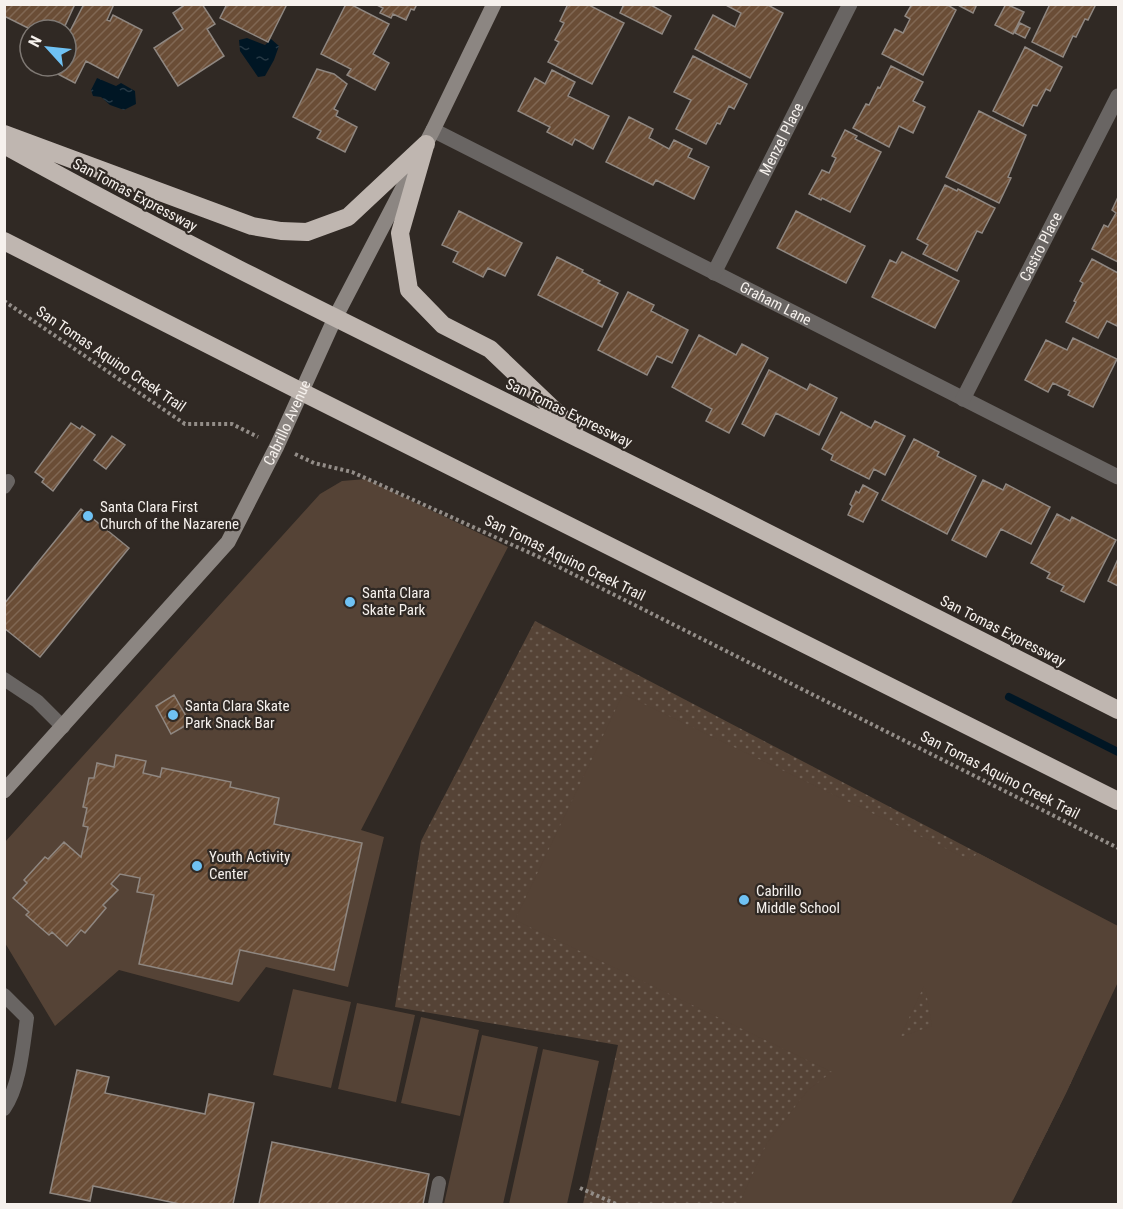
<svg xmlns="http://www.w3.org/2000/svg" width="1123" height="1209" font-family="'Roboto Condensed',sans-serif">
<style>
.grass{fill:url(#grass-dots)}
.park{fill:#554336;fill-rule:evenodd}
.water{fill:url(#water-ripples)}
.lines{fill:none;stroke-linecap:round;stroke-linejoin:round}
.stream{stroke:#001624;stroke-width:8}
.building{fill:url(#building-hatch);stroke:#8f8781;stroke-width:1.5}
.path{stroke:#938d88;stroke-width:4;stroke-dasharray:3 3;stroke-linecap:butt}
.lane{stroke:#696563;stroke-width:14}
.street{stroke:#696563;stroke-width:15}
.secondary{stroke:#8c8682;stroke-width:15}
.highway{stroke:#bfb6b0;stroke-width:18}
.poi-dot{fill:#6fc2f4;stroke:#302924;stroke-width:2}
.labels{text-anchor:middle;stroke-width:4.5;stroke-linejoin:round;paint-order:stroke}
.street-label{font-size:15px;fill:#f6f1ed;stroke:#302924}
.poi-label{font-size:15px;fill:#f6f1ed;stroke:#302924;text-anchor:start}
</style>
<defs>
<pattern id="grass-dots" width="8" height="8" patternUnits="userSpaceOnUse" patternTransform="scale(1.5)"><rect width="8" height="8" fill="#554336"/><path d="M2 2h.1M6 6h.1" fill="none" stroke="#6e5f53" stroke-width="1.8" stroke-linecap="round"/></pattern>
<pattern id="water-ripples" width="26" height="14" patternUnits="userSpaceOnUse" patternTransform="scale(1.5)"><rect width="26" height="14" fill="#001624"/><path d="M2 4q2-2 4 0t4 0M15 11q2-2 4 0t4 0" fill="none" stroke="#263844"/></pattern>
<pattern id="building-hatch" width="6" height="6" patternUnits="userSpaceOnUse" patternTransform="scale(1.5)"><rect width="6" height="6" fill="#6a4d36"/><path d="M-1 1l2-2M0 6l6-6M5 7l2-2" fill="none" stroke="#806753"/></pattern>
</defs>
<rect width="100%" height="100%" fill="#302924"/>
<path class="grass" d="M535,621L1037,884L1089,1043L1067,1091L1013,1200L865,1204H583L618,1045L395,1007L421,841Z"/>
<path class="park" d="M366,479L508,547L361,830L384,837L348,987L266,967L239,1002L119,970L55,1026L5,943V842L320,494L342,481Z
M623,694L970,860L978,853L1118,926V982L1067,1091L1011,1204H739L767,1143L808,1090L832,1072L515,920ZM925,986L932,1026L900,1037L924,986Z
M293,989L351,1002L331,1088L273,1075Z
M357,1003L415,1015L396,1102L338,1089Z
M421,1017L479,1030L460,1116L401,1103Z
M482,1035L538,1047L503,1204H444Z
M543,1049L599,1061L567,1204H509Z"/>
<path class="water" d="M247,38L265,45L271,39L279,46L274,60L265,76L258,77L240,51L239,40Z
M97,78L116,86L121,83L135,91L136,104L124,110L110,105L101,97L93,96L91,90Z"/>
<g class="lines">
<path class="stream" d="M1009,697L1118,752"/>
</g>
<path class="building" d="M4,4H75L64,28L62,27L61,30H32L4,16Z
M84,4H114L107,20L110,21L113,15L142,30L118,78L86,61L75,83L50,70L53,66H66V39Z
M186,4H202L215,24L207,29L224,56L178,86L154,48L183,29L173,13Z
M227,4H287L268,42L220,18Z
M346,4H350L389,24L373,54L389,63L375,90L347,75L351,69L321,54Z
M375,4H417L414,10L411,9L406,20L393,14L391,18L380,13L383,8Z
M568,4H587L624,23L592,84L548,62L559,42L555,40L564,23L560,21Z
M624,4H649L671,16L662,34L620,13Z
M724,4H766L783,13L750,78L695,49L713,15L735,27L741,13Z
M912,4H946L956,10L923,75L882,54L895,29L903,33L910,19L905,16Z
M956,4H977L973,13Z
M1006,4L1024,12L1013,34L995,25Z
M1050,4H1096L1088,20L1085,19L1076,37L1073,36L1063,57L1032,42Z
M1020,23L1030,28L1025,38L1015,33Z
M1025,47L1062,67L1050,91L1046,89L1037,106L1033,105L1023,126L993,111Z
M693,56L747,84L734,109L729,106L720,124L717,123L706,144L676,129L691,100L674,92Z
M891,66L923,82L913,101L925,107L913,133L899,126L889,147L853,128L866,104L869,105L878,87L880,88Z
M317,69L334,74L347,84L334,109L338,111L336,116L357,127L345,152L317,138L321,131L293,117Z
M552,70L575,82L568,96L609,116L593,149L575,139L572,145L547,132L550,127L518,111L535,78L545,84Z
M979,111L1026,135L1008,177L1011,178L999,203L946,177Z
M629,117L653,129L649,138L669,149L674,140L692,149L688,157L709,167L694,199L656,180L653,185L606,162Z
M845,130L857,136L855,139L881,152L850,212L822,198L821,200L809,194L822,170L829,173L836,158L832,156Z
M945,185L957,191L958,189L995,208L982,233L977,231L957,271L923,254L928,245L917,239Z
M1118,197V262L1092,249L1104,225L1108,227L1116,213L1112,210Z
M459,211L522,243L505,276L488,268L483,277L453,262L458,252L442,245Z
M796,211L865,246L846,283L777,248Z
M902,252L959,281L935,328L872,297L890,260L896,263Z
M557,257L583,270L582,272L600,281L598,283L618,293L602,327L538,295Z
M1092,259L1118,273V323L1117,326L1107,321L1098,338L1066,322L1076,302L1074,301L1083,283L1080,281Z
M628,292L654,305L651,311L688,330L672,363L657,356L647,375L598,350Z
M699,335L736,355L742,344L768,358L729,433L706,421L712,409L672,387Z
M1073,338L1117,359L1093,407L1068,395L1070,391L1053,383L1048,392L1025,380L1046,340L1067,350Z
M769,370L807,390L810,384L837,398L819,435L776,413L764,436L742,424Z
M841,412L871,428L875,421L905,436L885,475L874,469L869,479L831,460L833,455L822,449Z
M71,423L80,429L82,426L95,435L53,491L42,482L44,479L35,472Z
M112,436L125,445L106,469L94,460Z
M914,439L939,452L937,456L976,476L947,534L882,500Z
M983,480L1003,490L1006,484L1050,507L1031,544L1001,529L986,557L952,540Z
M863,485L878,493L863,522L848,515L852,506L850,504L856,491L859,493Z
M81,509L129,548L40,657L4,628V604Z
M1057,514L1070,521L1072,517L1116,540L1084,602L1061,591L1064,586L1047,578L1050,573L1031,563Z
M1118,559V586L1108,581Z
M174,695L190,723L171,734L156,706Z
M116,755L146,761L143,773L160,777L162,768L231,782L230,787L279,798L274,824L362,843L334,970L240,950L232,984L139,964L154,895L137,892L140,878L120,874L111,884L118,890L103,905L106,908L85,933L81,930L67,946L52,932L49,935L26,915L29,912L13,898L27,883L24,880L45,857L48,859L64,842L81,857L88,827L83,826L87,808L83,807L89,778H94L97,763L114,767Z
M77,1070L109,1077L105,1093L205,1114L209,1094L254,1103L233,1204H180L93,1186L90,1201L50,1193Z
M272,1142L429,1174L423,1204H259Z"/>
<g class="lines">
<path class="path" d="M4,301L185,424H232L258,437
M295,454L314,463L352,472L539,557L1118,848
M580,1188L616,1204"/>
<path class="lane" d="M4,487L8,481
M4,679L37,701L63,727
M4,995L27,1018C23,1046 20,1086 4,1109
M435,1204L439,1183"/>
<g class="street">
<path id="s1" d="M433,130L1118,477"/>
<path id="s2" d="M714,273L850,4"/>
<path id="s3" d="M963,399L1118,96"/>
</g>
<path class="secondary" id="s4" d="M4,791L228,542L277,446L335,318L433,130L494,4"/>
<path class="highway" d="M4,134L252,226L281,231L307,232L348,217L426,144
M4,145C195,251 391,345 586,442C764,530 941,620 1118,710
M425,146L400,233L409,290L443,325L490,349L574,429
M4,241L302,392L1118,801"/>
</g>
<g class="poi-dot">
<circle cx="88" cy="516" r="6"/>
<circle cx="350" cy="602" r="6"/>
<circle cx="173" cy="715" r="6"/>
<circle cx="197" cy="866" r="6"/>
<circle cx="744" cy="900" r="6"/>
</g>
<g class="labels">
<g class="street-label">
<text dy="5" stroke="none"><textPath href="#s2" startOffset="150">Menzel Place</textPath></text>
<text transform="translate(135 195) rotate(28)" y="5">San Tomas Expressway</text>
<text dy="5" stroke="none"><textPath href="#s3" startOffset="171">Castro Place</textPath></text>
<text dy="5" stroke="none"><textPath href="#s1" startOffset="384">Graham Lane</textPath></text>
<text transform="translate(111 359) rotate(34)" y="5">San Tomas Aquino Creek Trail</text>
<text transform="translate(569 413) rotate(26)" y="5">San Tomas Expressway</text>
<text dy="5" stroke="none"><textPath href="#s4" startOffset="468">Cabrillo Avenue</textPath></text>
<text transform="translate(565 558) rotate(26)" y="5">San Tomas Aquino Creek Trail</text>
<text transform="translate(1003 631) rotate(27)" y="5">San Tomas Expressway</text>
<text transform="translate(1000 775) rotate(27)" y="5">San Tomas Aquino Creek Trail</text>
</g>
<g class="poi-label">
<text x="100" y="512">Santa Clara First<tspan x="100" dy="17">Church of the Nazarene</tspan></text>
<text x="362" y="598">Santa Clara<tspan x="362" dy="17">Skate Park</tspan></text>
<text x="185" y="711">Santa Clara Skate<tspan x="185" dy="17">Park Snack Bar</tspan></text>
<text x="209" y="862">Youth Activity<tspan x="209" dy="17">Center</tspan></text>
<text x="756" y="896">Cabrillo<tspan x="756" dy="17">Middle School</tspan></text>
</g>
</g>
<rect width="1123" height="1209" fill="none" stroke="#f6f1ed" stroke-width="12"/>
<g transform="translate(48 48) rotate(297)"><circle r="28" fill="#302924" stroke="#7f7974" stroke-width="1.5"/>
<path d="M0-4.5L10 22L0 15L-10 22Z" fill="#6fc2f4"/>
<text y="-9" font-size="16" font-weight="bold" text-anchor="middle" fill="#f6f1ed">N</text>
</g>
</svg>
